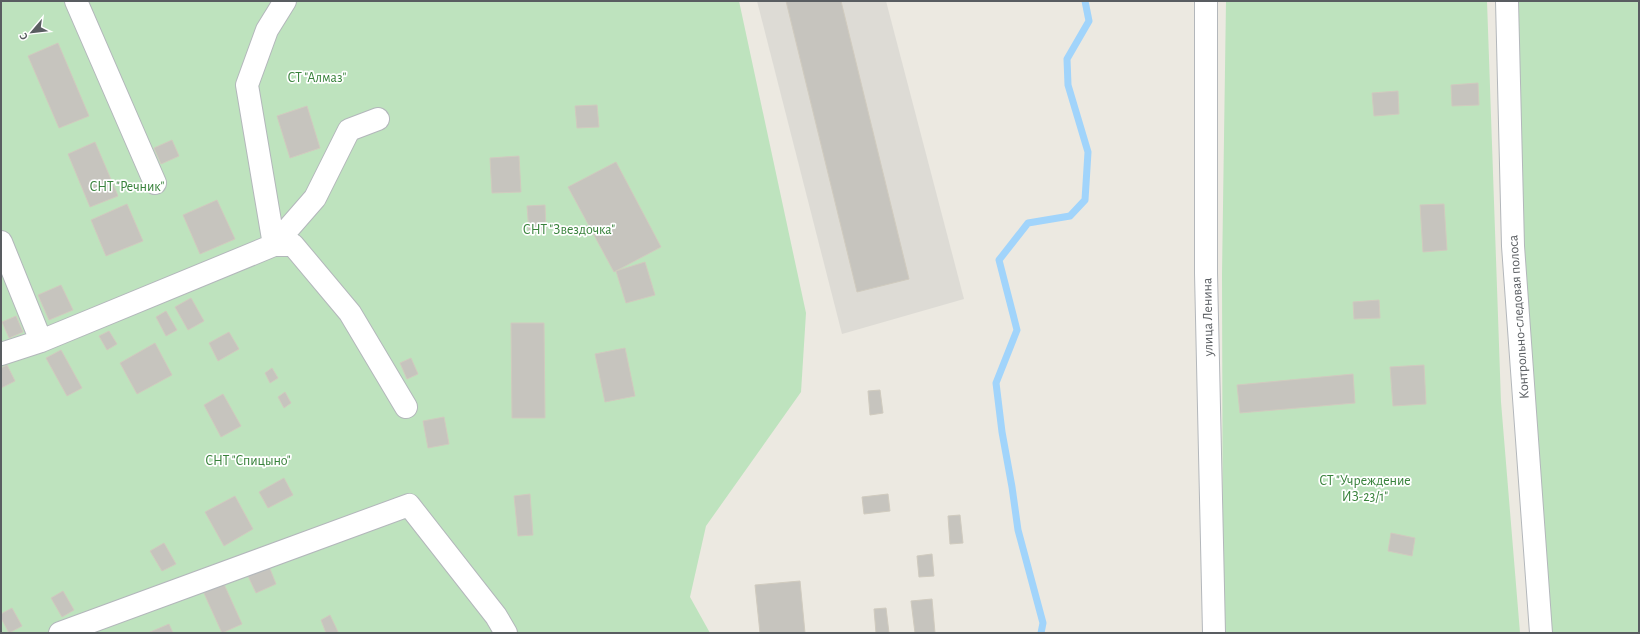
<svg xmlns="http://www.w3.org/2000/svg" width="1640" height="634" font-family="'Alegreya Sans',sans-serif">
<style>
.industrial{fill:#dddbd5}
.green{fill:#bee3be}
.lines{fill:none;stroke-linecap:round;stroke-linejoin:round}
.stream{stroke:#a1d4fb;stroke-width:7}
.building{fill:#c6c4be;stroke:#d0cbbf}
.minor-casing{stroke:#b3b7bb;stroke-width:24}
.minor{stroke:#fff;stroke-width:22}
.labels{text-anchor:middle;stroke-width:3.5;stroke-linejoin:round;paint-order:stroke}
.park-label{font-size:14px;fill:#38823b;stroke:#fff}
.street-label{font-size:14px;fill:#595d61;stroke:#fff}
</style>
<rect width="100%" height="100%" fill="#ece9e1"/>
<path class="industrial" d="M757,1H886L964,299L842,334Z"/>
<path class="green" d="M1,1H739L806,313L801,392L706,526L690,597L710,633H1Z
M1226,1H1487L1501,402L1520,633H1223L1222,275Z
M1513,1H1639V633H1542Z"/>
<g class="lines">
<path class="stream" d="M1041,633L1043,623L1018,530L1012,487L1002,432L996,383L1017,330L999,260L1028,223L1070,216L1085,200L1088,152L1068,85L1067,59L1089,21L1085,1"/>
</g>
<path class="building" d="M786,1H841L909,279L857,292Z
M58,43L89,116L59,128L28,56Z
M1478,83L1479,105L1452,106L1451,85Z
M1398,91L1399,114L1374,116L1372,93Z
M597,105L599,127L577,128L575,106Z
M307,106L320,148L290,158L277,116Z
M172,140L179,156L161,164L154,148Z
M95,142L118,196L90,207L68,154Z
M519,156L521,192L492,193L490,158Z
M616,162L661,247L614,272L568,187Z
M217,200L235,239L200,254L183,215Z
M127,204L143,241L106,256L91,220Z
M1444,204L1447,250L1423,252L1420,205Z
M545,205L546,231L529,232L527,206Z
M645,262L655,295L626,303L616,271Z
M61,285L73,310L49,320L38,295Z
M191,298L204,321L188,330L175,307Z
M1379,300L1380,318L1354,319L1353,302Z
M166,311L177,330L166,336L156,317Z
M16,316L23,332L9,338L2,322Z
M511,323H544L545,418H512Z
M109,331L117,344L107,350L99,336Z
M229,332L239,349L218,361L209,343Z
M155,343L172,375L137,394L120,363Z
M625,348L635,396L605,402L595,354Z
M61,350L82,388L67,396L46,358Z
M411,358L418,374L407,379L400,363Z
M7,365L15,381L1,388V368Z
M1424,365L1426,404L1393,406L1390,367Z
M272,368L278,378L270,383L265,373Z
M1353,374L1355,403L1240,413L1237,385Z
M880,390L883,413L870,415L868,391Z
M285,392L291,403L284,408L278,397Z
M223,394L241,426L221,437L204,405Z
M444,417L449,444L428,448L423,421Z
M284,478L293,495L268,508L259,492Z
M530,494L533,535L518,536L514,496Z
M888,494L890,511L864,514L862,497Z
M235,496L253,529L224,546L205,512Z
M960,515L963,543L950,544L948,516Z
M1391,533L1415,538L1412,556L1388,551Z
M164,543L176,564L162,571L150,551Z
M932,554L934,576L919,577L917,556Z
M268,564L276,584L256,593L247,574Z
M800,581L805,633H760L755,585Z
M223,582L242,624L222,633L203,591Z
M63,591L74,610L62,617L51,598Z
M932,599L935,633H915L911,601Z
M12,608L22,626L9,633L1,618V614Z
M886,608L889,633H876L874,609Z
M330,615L338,632L337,633H326L321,620Z
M169,624L173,633H148Z"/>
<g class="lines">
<defs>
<path id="minor" d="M76,1L155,183
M1206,1V273L1214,633
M1507,1L1513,246L1541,633
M1,242L41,341
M274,245L247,85L267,30L285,1
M274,245L315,198L349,130L378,119
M1,354L41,341L274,245H293L350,313L406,407
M60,633L409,505L496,616L506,633"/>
</defs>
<use href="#minor" class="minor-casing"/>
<use href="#minor" class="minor"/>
</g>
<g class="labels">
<g class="park-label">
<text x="317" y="82">СТ "Алмаз"</text>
<text x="127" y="191">СНТ "Речник"</text>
<text x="569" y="234">СНТ "Звездочка"</text>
<text x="248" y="465">СНТ "Спицыно"</text>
<text x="1365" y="485">СТ "Учреждение<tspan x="1365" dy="16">ИЗ-23/1"</tspan></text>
</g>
<g class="street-label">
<text transform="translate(1207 317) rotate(-91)" y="5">улица Ленина</text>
<text transform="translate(1518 317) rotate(-94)" y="5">Контрольно-следовая полоса</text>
</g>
</g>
<rect width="1640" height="634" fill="none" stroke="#595d61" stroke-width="4"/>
<g transform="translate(32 32) rotate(242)" stroke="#ffffff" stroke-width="3" paint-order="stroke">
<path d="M0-3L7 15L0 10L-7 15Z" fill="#595d61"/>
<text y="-6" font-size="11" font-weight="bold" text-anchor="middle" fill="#595d61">С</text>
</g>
</svg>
